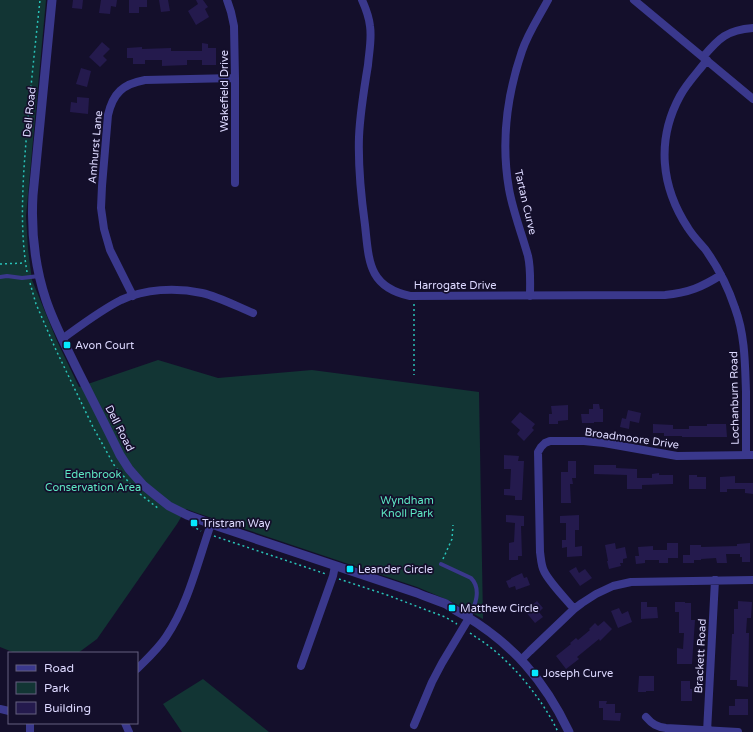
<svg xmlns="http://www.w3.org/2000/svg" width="753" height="732" font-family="'Varela Round',sans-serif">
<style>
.green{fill:#123534}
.building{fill:#241a4d}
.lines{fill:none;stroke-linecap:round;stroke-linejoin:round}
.path{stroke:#29c3b8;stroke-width:1.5;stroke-dasharray:2 3;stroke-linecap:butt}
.service{stroke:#3a388c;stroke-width:4}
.minor{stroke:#3a388c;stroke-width:8}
.tertiary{stroke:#3a388c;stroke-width:9}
.poi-dot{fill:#05e9ff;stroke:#140f2b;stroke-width:1.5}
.labels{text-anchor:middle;stroke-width:3.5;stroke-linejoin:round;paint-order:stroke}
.street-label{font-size:11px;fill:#ddd9ff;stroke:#140f2b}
.poi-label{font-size:11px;fill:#ddd9ff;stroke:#140f2b;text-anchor:start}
.park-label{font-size:11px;fill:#5de7c3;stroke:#140f2b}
</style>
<rect width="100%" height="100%" fill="#140f2b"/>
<path class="green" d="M0,0H46L26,216L28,249L32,280L57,341L79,387L158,360L218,378L312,370L479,392L483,619L450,601L417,587L197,513L186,509L177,524L97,639L78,653H15L0,647Z
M203,679L269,732H270H182L163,704Z"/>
<path class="building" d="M73,0H83L82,9L72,8Z
M101,0H117L116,7L111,6L110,14L99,13Z
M129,0H147V7H139V13H129Z
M159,0H168L170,11L161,12Z
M196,0H203L208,7L205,9L209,17L196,25L188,11L198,4Z
M102,42L110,49L103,56L107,60L100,67L89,57Z
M202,43L208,44V48H216V65H202V60H187V65L162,66V60H145V64H133V58H127V48L142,47V49L171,48V51H202Z
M81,68L91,71L87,87L76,84Z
M77,97L89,98L88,114L70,112L71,102L77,103Z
M593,404H599L600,409H603V422H594V423H582L581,414H589V409H593Z
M568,405V420L558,421V424H549V414H552L551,406Z
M628,410L641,413L639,423L630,421L629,429L620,427L622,418L626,419Z
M520,412L535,424L532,428L534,430L524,441L517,434L520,430L511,422Z
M653,424L673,425V429H689V426H707V424H726L727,437H682V436H664V433H653Z
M504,455L519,456L518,461H524L522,500H515V496L504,495V489H510L511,469H504Z
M568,461H576V478H572L573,484H570L571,503H561V472H568Z
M594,465H616V468L637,469V478H652V474L659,473V475H673V484L642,485V489H627V475L594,474Z
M689,475H697V477H706V489H689Z
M735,476V483H753V494L745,493V489H727V492H720V477Z
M506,515L524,516V526H521L522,556H518V560H509V543L514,542L515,523L506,522Z
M579,515V530H575V547L582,546V556L567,557V547L562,548V540H566V523H560V516Z
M615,543L616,549L625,547L627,558L623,559V563H620L621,566L609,569L607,561H608L605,545Z
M667,543H678V558H668V563H659V560H645V563L636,564L635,556H639L638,547L653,546V550H667Z
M750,543V562H742V557H740V554H726L727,563H717L716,558L701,559V560H694V563H683V555H690V545H701V547L737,546V544Z
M576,567L579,573L585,569L592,578L580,586L569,571Z
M522,573L524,578L527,577L530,585L516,590L515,586L509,588L506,581L511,579V578Z
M537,601L543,608L539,612L543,617L535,623L525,611Z
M738,601L752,602L751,618H747L746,633H749L748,687L737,686V680H730L732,634H734V609H738Z
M641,602H647V607H657L658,618L641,619Z
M675,602H685V603H691V620H695L692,664H677V648L683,649L684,633H679V612H675Z
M619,608L622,614L628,611L632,622L618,628L611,611Z
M604,621L612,629L600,641L599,639L577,657L579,659L566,669L556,656L571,644L570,643L576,638L578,640L590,630L589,629L595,623L598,626Z
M639,676H654V691H646V692H638Z
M681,681H690V689H692V701H681Z
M735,699H748V715H729V706H735Z
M599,701H607L606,704H615V713H621L620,721L603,720V708H599Z"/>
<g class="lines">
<path class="path" d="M0,264L25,263
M27,272C21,237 22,202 24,168C28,112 34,56 40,0
M30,283L36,304L56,350L93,427L114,465L137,492
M414,304V375
M140,494L159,509
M192,526L201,531
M214,536L326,574
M443,559L452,539L453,525
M339,579L387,595L445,617L457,624
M470,633C477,638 484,642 490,647C517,668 544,702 558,732"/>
<path class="service" d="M0,277L7,276L22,278L39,276
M441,564L471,578C482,589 475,606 469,618"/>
<path class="minor" d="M227,0L231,12L234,26L235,78V183
M362,0C366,9 369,17 370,26C372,39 369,52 368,65C364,89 360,113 359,137C358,167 361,196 365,225C369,261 368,287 410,296L665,295C688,293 702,287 721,275
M634,0L753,99
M703,57C719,38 727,30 753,28
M707,60C698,72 687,83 680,96C656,140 661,187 688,228C693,236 699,242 705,249C718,267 728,287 735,308C745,335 745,363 746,392C746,413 746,434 746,455
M133,296L110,250L104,229L101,208L102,186L108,115C113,93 123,84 145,80L235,78
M530,296C530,283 531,269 528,256C522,234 513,212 509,189C501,143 507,95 522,51C528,33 539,17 548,0
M62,339C80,326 101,310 121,300C145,289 175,287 202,293C219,297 236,306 253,313
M574,609C566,599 549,582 544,571C541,565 541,558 540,552L538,452L541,447L545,443L550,441H584L604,443L677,456L753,455
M521,660L530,651L574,609L582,603L596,594L613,586L631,582L753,580
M301,666L333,576L335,566
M137,669C147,659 158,649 166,637C188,605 198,561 211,524
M0,709L9,711
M646,717C652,724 657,727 666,728L738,732
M30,723V732
M125,723L129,732
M414,725L432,682L442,663L469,618
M707,732L715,580"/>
<path class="tertiary" d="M52,0L33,195C31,230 35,267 46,300C54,324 66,346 76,367C91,397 106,426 120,455L129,469L143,485L154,494L169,506L187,515L220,527L417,593C426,597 436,600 446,604C452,608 458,612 464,615C513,644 545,681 569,732"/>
</g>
<g class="poi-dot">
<rect x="63" y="341" width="8" height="8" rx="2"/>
<rect x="190" y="519" width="8" height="8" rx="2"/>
<rect x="346" y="565" width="8" height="8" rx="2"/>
<rect x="448" y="604" width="8" height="8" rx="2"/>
<rect x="531" y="669" width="8" height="8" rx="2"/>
</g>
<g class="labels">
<g class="street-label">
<text transform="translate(224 91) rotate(-90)" y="4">Wakefield Drive</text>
<text transform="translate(29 112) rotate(-84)" y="4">Dell Road</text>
<text transform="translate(95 147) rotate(-85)" y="4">Amhurst Lane</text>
<text transform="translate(526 202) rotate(77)" y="4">Tartan Curve</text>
<text x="455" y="289">Harrogate Drive</text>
<text transform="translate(734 398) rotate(-91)" y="4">Lochanburn Road</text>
<text transform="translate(120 428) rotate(63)" y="4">Dell Road</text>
<text transform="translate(632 438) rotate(8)" y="4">Broadmoore Drive</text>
<text transform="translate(700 656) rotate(-87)" y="4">Brackett Road</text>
</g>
<g class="poi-label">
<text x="75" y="349">Avon Court</text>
<text x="202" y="527">Tristram Way</text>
<text x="358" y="573">Leander Circle</text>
<text x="460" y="612">Matthew Circle</text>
<text x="543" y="677">Joseph Curve</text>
</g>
<g class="park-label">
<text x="93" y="478">Edenbrook<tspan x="93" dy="13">Conservation Area</tspan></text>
<text x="407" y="504">Wyndham<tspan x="407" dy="13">Knoll Park</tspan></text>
</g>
</g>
<rect x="8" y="652" width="130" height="72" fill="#140f2b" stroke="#646080"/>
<rect x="16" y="665" width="20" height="6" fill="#3a388c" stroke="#646080"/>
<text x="44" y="672" font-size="12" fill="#ddd9ff">Road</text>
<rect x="16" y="682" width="20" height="12" fill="#123534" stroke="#646080"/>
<text x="44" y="692" font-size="12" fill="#ddd9ff">Park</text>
<rect x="16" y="702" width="20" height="12" fill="#241a4d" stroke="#646080"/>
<text x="44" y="712" font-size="12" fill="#ddd9ff">Building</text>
</svg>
